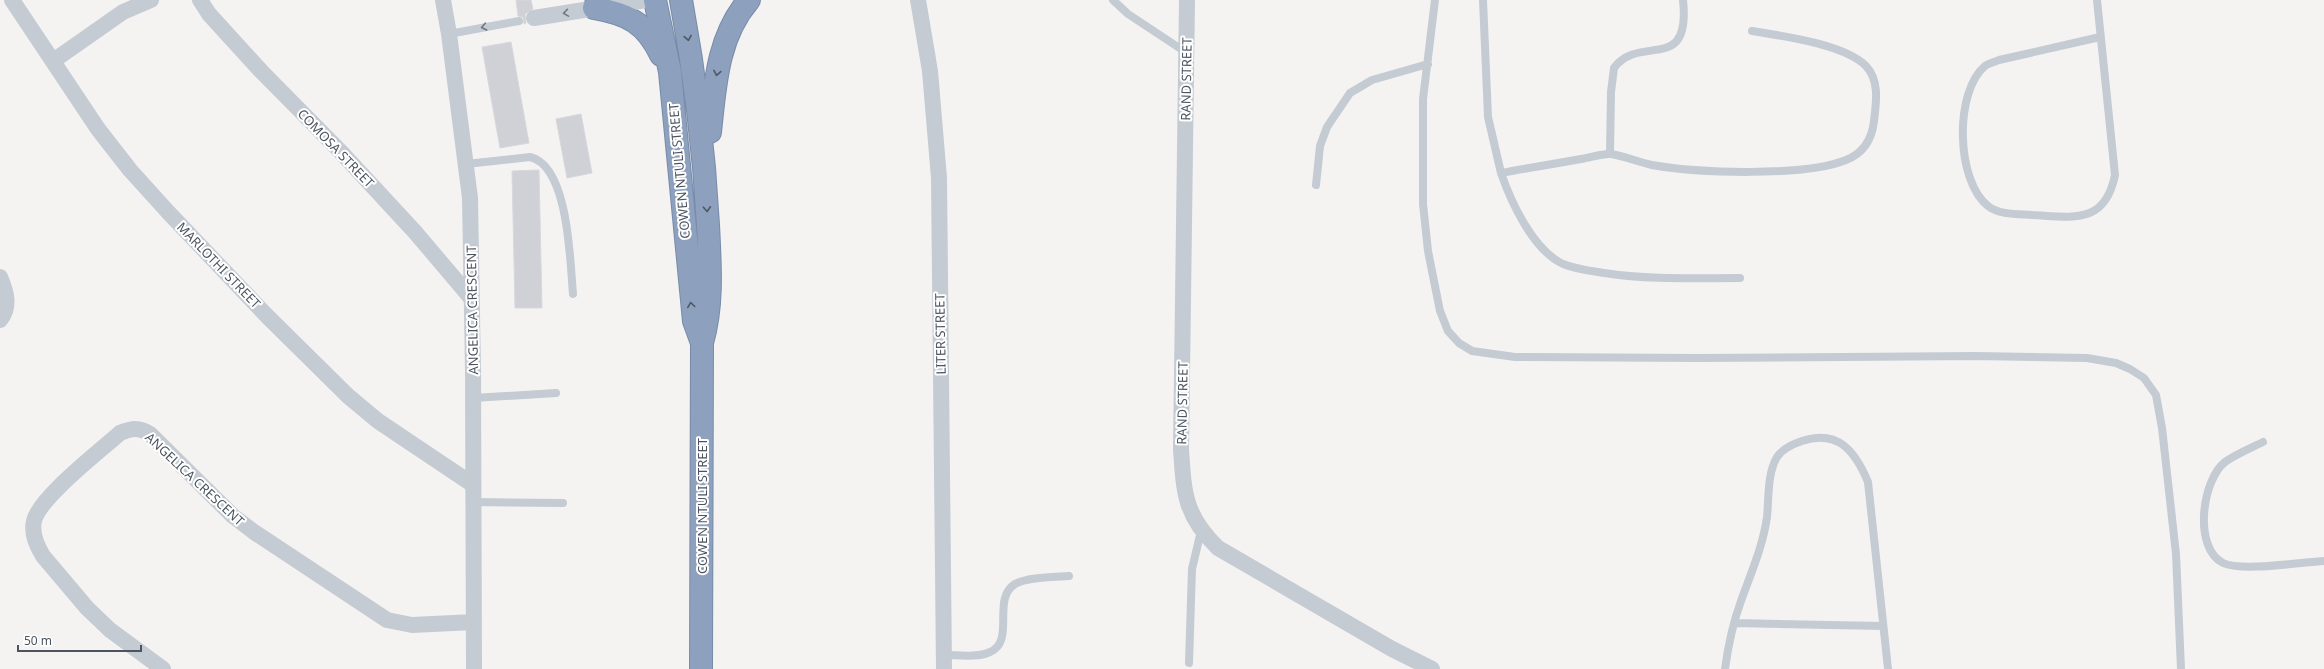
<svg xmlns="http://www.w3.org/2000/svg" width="2324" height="669" font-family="'Noto Sans',sans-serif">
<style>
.building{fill:#d0d1d6;stroke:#d7d8dd}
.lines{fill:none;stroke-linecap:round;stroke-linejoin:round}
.highway-casing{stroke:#788baa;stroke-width:24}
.lane{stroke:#c4cbd3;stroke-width:8}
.street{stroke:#c4cbd3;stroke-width:16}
.highway{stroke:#8da0be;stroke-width:22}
.oneway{stroke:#6f7882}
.oneway2{stroke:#4e5864}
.labels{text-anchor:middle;stroke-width:4;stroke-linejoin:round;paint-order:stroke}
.street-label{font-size:13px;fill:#4b545f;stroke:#fff}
</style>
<rect width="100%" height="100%" fill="#f4f3f2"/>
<path class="building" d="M516,0H531L533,9L525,14L526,23L524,24L523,17L518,16Z
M511,42L529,143L500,148L482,47Z
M581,114L592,173L567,178L556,119Z
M539,170L542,308H515L512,171Z"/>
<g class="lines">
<defs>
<path id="highway" d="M655,0L670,72L694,321L702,343
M681,0C695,75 704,149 708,225C710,265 713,305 702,343L701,669
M594,8C628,14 646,23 661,55
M710,132C715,86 717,37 749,0"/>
</defs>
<use href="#highway" class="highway-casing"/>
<path class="lane" d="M1113,0L1128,14L1187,53
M1435,0L1423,99V204L1428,251L1440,311L1448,331L1459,343L1472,351L1515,357L1698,358L1975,356L2087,358L2116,363L2130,369L2144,378L2156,395L2162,428L2176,554L2181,669
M1483,0L1488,117L1501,173
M2097,0L2115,175C2105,225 2073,217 2032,215C2019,214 1999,215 1988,206C1956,181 1954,92 1985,66C1989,63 1995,62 1999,60L2100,37
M449,34L519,21
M1610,154L1611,92L1614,68C1640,33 1691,75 1683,0
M466,164L530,157C569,166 570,262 573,294
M1316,185L1320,146L1327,127L1350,93L1372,80L1428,64
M1740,278C1694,278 1649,280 1604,273C1591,271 1575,269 1563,264C1533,250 1511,202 1501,173C1527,168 1554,164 1581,159C1590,158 1602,153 1611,154C1624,156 1638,162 1652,165C1697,173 1804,177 1846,160C1864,153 1872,139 1874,121C1876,103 1880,81 1866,66C1844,44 1782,36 1752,31
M473,398L556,393
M2263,442C2251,448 2236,454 2225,462C2202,480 2193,548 2223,563C2242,572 2302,562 2324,561
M472,502L563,503
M1734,623L1883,626
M944,655C958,655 977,658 990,652C1016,641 991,599 1015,584C1026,577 1055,577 1069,576
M1189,663L1192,569L1201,531
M1725,669C1728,646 1733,623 1741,601C1751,573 1763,546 1767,517C1769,498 1767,474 1777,457C1783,448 1793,444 1802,441C1838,429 1855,451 1868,482L1888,669"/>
<path class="street" d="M12,0L98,129L130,170L168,212L267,316L348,396L378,421L472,484
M200,0L209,14L261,71L340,151L415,232L471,298
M443,0L449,34L470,198L473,371L474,669
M918,0L930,71L939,178L944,669
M1187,0L1181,449C1184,493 1184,515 1218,548L1392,649L1432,669
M534,18L646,0
M53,61L123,12L151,0
M0,277C6,291 11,307 0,320
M163,669L110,630L87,608L43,556C37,546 31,534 34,521C39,498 100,451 120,433C132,428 139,427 150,434L233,516L254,532L387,620L412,625L474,622"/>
<use href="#highway" class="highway"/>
</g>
<defs><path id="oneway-chevron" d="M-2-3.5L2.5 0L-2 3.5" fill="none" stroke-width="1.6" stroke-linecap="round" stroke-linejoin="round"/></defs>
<g class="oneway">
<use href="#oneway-chevron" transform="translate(566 13) rotate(171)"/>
<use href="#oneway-chevron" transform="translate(484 27) rotate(169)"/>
</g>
<g class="oneway2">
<use href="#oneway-chevron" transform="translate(688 38) rotate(80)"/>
<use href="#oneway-chevron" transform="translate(717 73) rotate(100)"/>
<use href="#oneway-chevron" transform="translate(707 209) rotate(87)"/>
<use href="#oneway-chevron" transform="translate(691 305) rotate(-98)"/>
</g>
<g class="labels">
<g class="street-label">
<text transform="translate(1186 79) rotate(-89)" y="5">RAND STREET</text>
<text transform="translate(336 148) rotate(46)" y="5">COMOSA STREET</text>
<text transform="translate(679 171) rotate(-95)" y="5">COWEN NTULI STREET</text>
<text transform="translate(219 265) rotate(46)" y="5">MARLOTHI STREET</text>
<text transform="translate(472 310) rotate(-91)" y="5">ANGELICA CRESCENT</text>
<text transform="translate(940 334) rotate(-91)" y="5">LITER STREET</text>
<text transform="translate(1182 403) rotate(-89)" y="5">RAND STREET</text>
<text transform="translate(195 479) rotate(43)" y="5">ANGELICA CRESCENT</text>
<text transform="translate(702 506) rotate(-90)" y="5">COWEN NTULI STREET</text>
</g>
</g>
<path d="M18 645v6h123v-6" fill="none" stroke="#4b545f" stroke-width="2"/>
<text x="24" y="645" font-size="12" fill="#4b545f" stroke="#ffffff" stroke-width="3" paint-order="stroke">50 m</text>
</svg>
